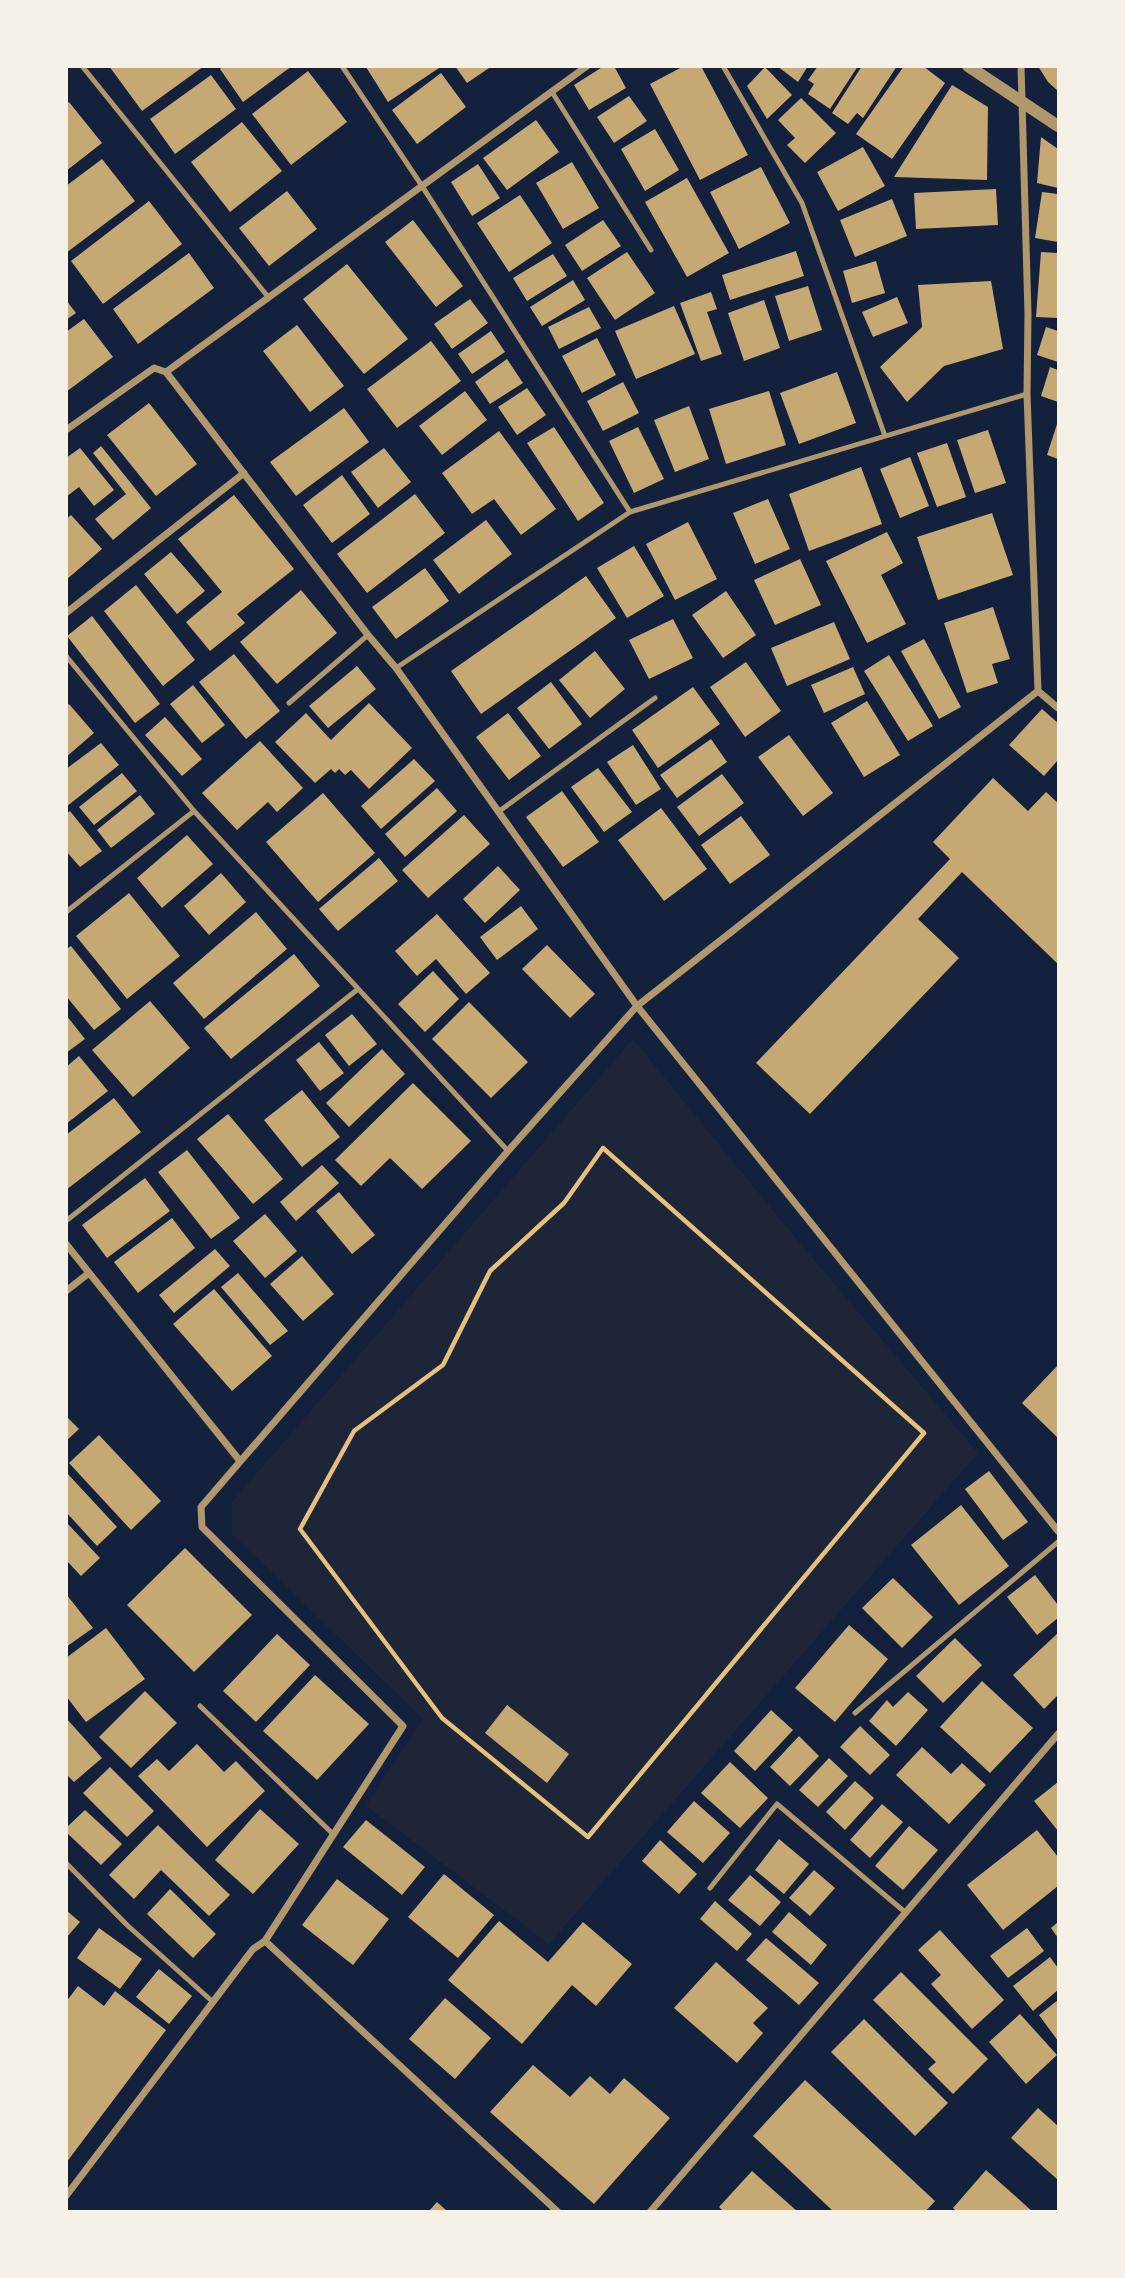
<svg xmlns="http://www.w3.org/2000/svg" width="1125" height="2278" font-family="'Roboto Serif',serif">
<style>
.green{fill:#1d2539}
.building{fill:#c6a872}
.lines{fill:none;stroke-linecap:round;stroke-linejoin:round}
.path{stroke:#e5c07b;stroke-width:4.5}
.service{stroke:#b1986c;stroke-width:5}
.minor{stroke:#b1986c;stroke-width:7}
.tertiary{stroke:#b1986c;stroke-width:12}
</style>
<rect width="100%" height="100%" fill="#14213d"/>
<path class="green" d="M633,1039L788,1229L978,1453L549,1944L366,1806L423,1719L232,1534V1502Z"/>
<path class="building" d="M109,66H204L142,111Z
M223,66H292L243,102L220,69Z
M367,66H438L439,68L388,102L366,67Z
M455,66H492L467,83Z
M604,66H614L626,88L589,110L574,85Z
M684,66H701L748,155L700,180L650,84Z
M777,66H808L798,82Z
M818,66H858L830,109L808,94L814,84L808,80Z
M862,66H897L863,118L857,113L848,124L832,113Z
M904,66H923L945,83L892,159L856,134Z
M1038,66H1058V91L1048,82Z
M765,67L792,95L767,119L747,86Z
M308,71L347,122L291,165L252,114Z
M441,73L466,107L417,144L392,110Z
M211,75L236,109L175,154L150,119Z
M952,85L988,107L987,180L894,177Z
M629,96L647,121L614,143L597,117Z
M801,98L836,133L805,163L787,145L795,138L778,120Z
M69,102L102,143L66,171V104Z
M536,120L559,152L507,190L483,158Z
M242,122L282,171L230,212L191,162Z
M655,129L679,170L645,191L621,149Z
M1041,137L1058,149V188L1037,183Z
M863,147L885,186L838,211L817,172Z
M102,159L135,201L66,253V186Z
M572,162L599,208L563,229L536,183Z
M478,164L500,198L472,216L451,182Z
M761,167L790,223L739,249L710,192Z
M687,178L729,253L687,277L645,202Z
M996,189L998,225L916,229L914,193Z
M287,191L317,229L269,266L239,228Z
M1042,192L1058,194V242L1035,238Z
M520,195L552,243L509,272L477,223Z
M892,199L907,236L855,257L840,220Z
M149,201L182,244L103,304L71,261Z
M413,220L463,286L436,307L385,242Z
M603,220L621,246L582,271L565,245Z
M796,251L804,276L730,300L722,275Z
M627,252L655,293L615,320L587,278Z
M1041,252L1058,253V318L1036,317Z
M189,253L214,288L138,344L113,309Z
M553,254L567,276L527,301L513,278Z
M876,261L885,293L852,303L843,271Z
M347,264L408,339L364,374L303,299Z
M573,280L585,300L542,326L530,307Z
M991,281L1003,349L944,366L907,402L880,367L922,327L918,285Z
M808,286L822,330L789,341L775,296Z
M711,292L717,309L707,312L722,354L701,361L680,303Z
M897,297L908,323L873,337L862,312Z
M470,299L488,323L452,349L434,324Z
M66,300L76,313L66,320Z
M764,300L780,348L744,361L728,313Z
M674,306L695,354L636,379L615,331Z
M589,307L601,328L559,349L548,327Z
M84,319L113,357L66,392V332Z
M297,325L344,386L310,412L263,351Z
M1046,327L1058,331V362L1037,355Z
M491,331L505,352L472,374L458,354Z
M597,338L616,375L582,393L562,356Z
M431,341L461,381L397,428L367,389Z
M507,359L523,383L490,404L475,382Z
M1050,367L1058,370V402L1041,396Z
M837,372L856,423L799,444L780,393Z
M623,382L639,413L603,431L587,401Z
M527,388L546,415L517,435L498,407Z
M465,391L487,420L442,455L419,426Z
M769,391L786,445L726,464L709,409Z
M149,403L197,464L156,496L107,435Z
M689,406L709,459L675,472L654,420Z
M344,408L369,442L296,496L270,462Z
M1058,421V459L1047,455Z
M554,427L604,503L578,521L527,443Z
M638,427L664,479L634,493L609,441Z
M988,430L1006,483L975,493L957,440Z
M499,431L556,509L521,535L494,499L472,514L442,473Z
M947,443L966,497L937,507L917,453Z
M101,446L151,508L113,540L95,519L126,494L93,453Z
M80,448L114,490L94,506L79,487L66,497V458Z
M384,448L411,482L378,508L351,472Z
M910,457L929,506L900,518L880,469Z
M861,467L882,524L809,551L789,494Z
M342,475L370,514L332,543L303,505Z
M415,494L445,533L367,593L337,554Z
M234,495L294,569L237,614L245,623L210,651L186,622L222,592L178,539Z
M768,499L790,549L755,564L733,513Z
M992,513L1013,575L938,600L917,537Z
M71,515L102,549L66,580V519Z
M486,520L512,554L459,594L433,560Z
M688,522L717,579L675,600L646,544Z
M887,532L903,563L881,575L906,624L867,643L826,561Z
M634,546L664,596L627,618L597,568Z
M171,552L205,591L177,614L144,574Z
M800,559L821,605L775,625L754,580Z
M425,568L449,601L396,639L372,607Z
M586,576L616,618L481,714L451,671Z
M136,585L195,660L163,686L104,611Z
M301,590L337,633L277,684L240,642Z
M726,591L756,635L723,658L692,615Z
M993,607L1010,659L992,664L998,683L967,693L944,623Z
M92,616L160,704L135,723L67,636Z
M673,619L693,658L649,679L629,640Z
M834,622L850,659L787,686L771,648Z
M924,639L961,707L939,719L901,651Z
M595,651L625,689L590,718L559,680Z
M234,654L280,711L246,739L199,682Z
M889,655L933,726L908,741L864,671Z
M746,662L781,711L745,737L710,687Z
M357,666L376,689L328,728L309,706Z
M853,667L865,694L824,713L811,685Z
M551,682L582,724L549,749L517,708Z
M193,685L225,725L202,743L170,704Z
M693,687L720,724L658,768L632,730Z
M867,701L900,755L864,777L831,723Z
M369,703L412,748L369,789L351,770L345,775L339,769L335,773L331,769L315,783L275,742L306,713L331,740Z
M69,704L94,733L66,757V706Z
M1042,709L1058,723V760L1044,776L1009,745Z
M508,713L541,756L509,780L476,737Z
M165,717L202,759L182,776L145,735Z
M789,735L833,793L803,816L758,757Z
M711,739L727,762L677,798L660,775Z
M260,741L303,788L277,812L268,802L237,830L202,793Z
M101,743L119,765L66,807V769Z
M633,745L661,789L636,805L607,762Z
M414,759L435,781L381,829L361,806Z
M598,768L632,812L604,832L571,787Z
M122,773L137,791L94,825L79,807Z
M722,774L744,803L699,836L677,807Z
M993,778L1028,811L1046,792L1058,803V964L962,872L918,919L959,958L810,1114L756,1063L950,859L933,842Z
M437,788L457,811L405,857L385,834Z
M562,791L599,842L563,867L526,817Z
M323,793L375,853L318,902L266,842Z
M140,795L155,814L111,848L97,830Z
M661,808L707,869L664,901L618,840Z
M70,811L102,851L80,867L66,851V814Z
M464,815L490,844L428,898L402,870Z
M741,816L770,855L730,884L701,845Z
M187,835L213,864L162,908L137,878Z
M379,858L398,881L338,931L319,909Z
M498,866L520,890L485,923L463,899Z
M221,873L246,902L209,935L184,906Z
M129,893L180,956L127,999L76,936Z
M521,906L538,929L497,960L480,937Z
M256,912L287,949L204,1019L173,983Z
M437,914L490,973L466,994L436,959L417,976L395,951Z
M547,945L595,994L570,1018L522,969Z
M71,946L121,1009L94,1030L66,996V949Z
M294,954L320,986L231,1059L204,1028Z
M433,971L459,999L425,1032L398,1004Z
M150,1001L190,1048L133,1097L92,1050Z
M469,1002L528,1062L491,1098L432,1039Z
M352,1014L377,1044L349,1066L325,1035Z
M66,1015L85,1039L66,1053Z
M319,1042L344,1073L320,1091L296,1060Z
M382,1049L405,1074L349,1127L326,1103Z
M79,1056L108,1091L66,1124V1067Z
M413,1083L471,1141L422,1189L390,1158L361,1186L335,1160Z
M302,1090L340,1137L302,1167L264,1120Z
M114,1098L141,1132L66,1190V1135Z
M228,1114L283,1179L253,1204L197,1139Z
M187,1150L240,1218L211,1239L158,1172Z
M322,1165L339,1183L296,1221L280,1202Z
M145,1178L170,1211L107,1258L82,1225Z
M339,1192L375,1235L352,1254L316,1211Z
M265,1214L297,1251L265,1278L233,1241Z
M172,1218L195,1248L138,1293L114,1262Z
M215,1249L230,1266L174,1313L159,1295Z
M302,1256L334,1294L303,1321L270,1284Z
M238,1273L288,1331L270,1345L221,1287Z
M214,1289L272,1356L232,1391L173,1324Z
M1058,1365V1438L1022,1403Z
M66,1416L79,1429L66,1441Z
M99,1435L161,1501L131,1530L69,1463Z
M989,1471L1028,1522L1003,1540L965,1489Z
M66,1472L117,1527L97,1546L66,1512Z
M961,1505L1009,1566L959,1605L911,1545Z
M66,1522L100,1558L81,1576L66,1560Z
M185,1548L252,1615L194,1672L127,1605Z
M1035,1575L1058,1605V1618L1037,1635L1007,1597Z
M893,1578L933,1617L902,1648L862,1608Z
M66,1594L93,1628L66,1647Z
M849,1625L888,1659L835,1722L795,1688Z
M106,1628L145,1679L86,1722L66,1696V1658Z
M1058,1633V1695L1044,1709L1013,1675Z
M277,1634L310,1665L256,1722L223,1691Z
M955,1638L982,1665L943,1703L916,1676Z
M315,1675L369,1724L317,1780L263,1731Z
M982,1681L1033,1728L990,1773L940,1727Z
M145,1691L177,1723L131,1768L99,1737Z
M908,1692L928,1710L896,1746L869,1721L887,1700L893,1707Z
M507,1705L569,1754L547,1783L485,1733Z
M771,1710L793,1730L755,1771L734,1751Z
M66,1718L102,1758L74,1782L66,1774Z
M860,1726L890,1755L870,1775L840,1747Z
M799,1736L819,1756L790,1786L770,1767Z
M197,1744L224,1772L236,1761L265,1791L207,1847L138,1776L157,1759L169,1771Z
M922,1747L951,1774L962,1763L986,1785L949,1824L896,1775Z
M829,1758L848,1776L818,1807L799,1790Z
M730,1762L768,1798L740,1828L701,1793Z
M110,1767L154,1811L127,1837L83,1793Z
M855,1781L874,1798L845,1830L826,1812Z
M1058,1782V1831L1034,1801Z
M694,1801L730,1833L703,1863L667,1832Z
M882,1804L903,1822L870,1858L850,1840Z
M260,1809L299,1844L253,1894L215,1860Z
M85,1810L122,1844L101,1865L66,1832V1828Z
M366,1820L425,1867L402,1895L343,1847Z
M158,1825L230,1895L209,1916L161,1870L134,1899L109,1875Z
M909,1826L938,1850L903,1890L875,1866Z
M1037,1830L1058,1857V1886L1003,1930L967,1885Z
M779,1839L809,1864L784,1894L755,1870Z
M660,1840L697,1874L679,1894L642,1861Z
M814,1870L835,1888L810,1916L789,1898Z
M444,1874L494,1915L458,1958L408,1917Z
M750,1875L781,1902L760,1926L728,1900Z
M337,1879L389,1919L353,1965L302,1925Z
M170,1889L216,1934L193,1958L147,1914Z
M715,1901L752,1934L737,1951L700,1919Z
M66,1910L80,1922L66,1938Z
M789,1912L827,1945L811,1965L772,1932Z
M499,1921L548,1962L583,1922L632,1964L596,2006L572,1985L522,2044L448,1980Z
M1058,1922V1938L1051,1928Z
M99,1928L142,1959L120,1989L77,1958Z
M1027,1928L1044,1951L1008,1978L990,1956Z
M940,1930L1004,2000L972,2029L931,1984L941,1975L918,1950Z
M766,1938L819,1983L799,2005L746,1960Z
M1050,1957L1058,1968V1990L1033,2011L1013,1986Z
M716,1962L768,2008L753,2023L763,2033L737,2063L674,2008Z
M159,1969L192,1996L169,2024L136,1997Z
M901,1972L988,2059L953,2094L928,2069L936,2062L873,2000Z
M78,1986L104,2006L115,1991L166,2030L66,2163V2002Z
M445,1998L491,2038L455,2079L409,2039Z
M1058,2000V2041L1039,2015Z
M1020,2014L1057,2055L1026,2084L989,2042Z
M864,2019L948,2103L915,2136L831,2052Z
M533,2065L570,2097L590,2076L610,2094L624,2078L670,2118L594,2204L490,2112Z
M805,2080L935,2201L925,2212H834L753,2136Z
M1038,2108L1058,2126V2180L1011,2138Z
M986,2170L1033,2212H957L953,2208Z
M752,2171L798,2212H724L719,2207Z
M437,2202L448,2212H428Z"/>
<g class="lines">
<path class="path" d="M603,1148L924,1433L588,1837L442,1718L300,1529L354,1431L443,1365L490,1271L564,1203Z"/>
<path class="service" d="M82,66L269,298
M342,66L422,186L630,512
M723,66L802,203L885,436
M552,92L651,250
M66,656L194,811L508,1151
M396,668L630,512L1027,394
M289,703L368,635
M498,812L655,698
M66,912L194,811
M66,1221L358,989
M200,1706L333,1834
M855,1713L1058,1542
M66,1863L127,1925L213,2002
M710,1888L777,1804L906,1913"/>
<path class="minor" d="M1021,66L1028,314L1027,394L1038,691L1058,708
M166,372L587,66
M66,430L154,368L166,372L368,635L396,668L637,1006L1058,1531
M66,613L244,473
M66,1244L240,1461
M66,1291L89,1273
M265,1941L558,2212
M66,2196L253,1949L265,1941L403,1726L202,1527L201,1507L508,1151L637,1006L1038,691
M650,2212L1058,1734"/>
<path class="tertiary" d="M968,66L1058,126"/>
</g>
<rect width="1125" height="2278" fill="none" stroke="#f6f1e7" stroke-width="136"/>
</svg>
